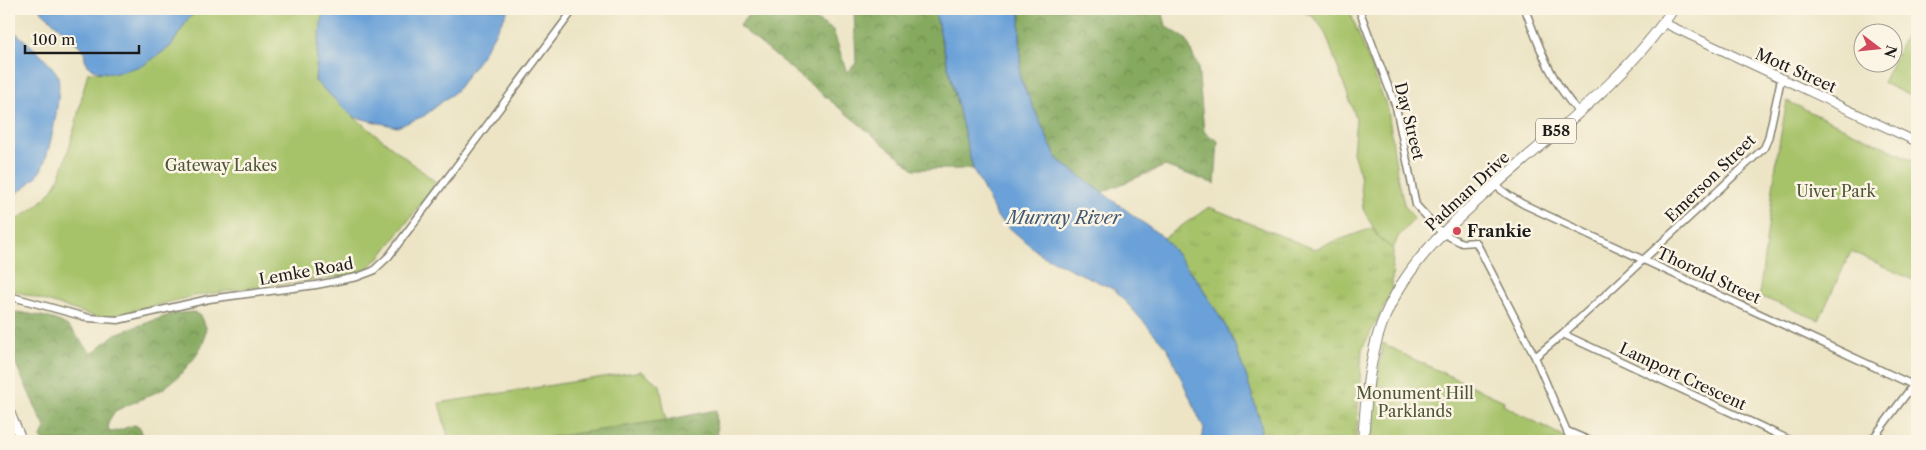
<svg xmlns="http://www.w3.org/2000/svg" width="1926" height="450" font-family="'Libre Caslon Text',serif">
<style>
.grass{fill:url(#grass-tufts);stroke:#627043}
.forest{fill:url(#forest-crowns);stroke:#50623d}
.green{fill:#a7c36a;stroke:#627043}
.water{fill:#6ba1d8;stroke:#445e7a}
.lines{fill:none;stroke-linecap:round;stroke-linejoin:round}
.minor-casing{stroke:#848070;stroke-width:9}
.tertiary-casing{stroke:#848070;stroke-width:10}
.secondary-casing{stroke:#848070;stroke-width:11}
.primary-casing{stroke:#848070;stroke-width:12}
.minor{stroke:#fff;stroke-width:6}
.tertiary{stroke:#fff;stroke-width:8}
.secondary{stroke:#fff;stroke-width:9}
.primary{stroke:#fff;stroke-width:10}
.poi-dot{fill:#d1495b;stroke:#fcf5e5;stroke-width:2}
.labels{text-anchor:middle;stroke-width:5;stroke-linejoin:round;paint-order:stroke}
.shield{fill:#fcf5e5;stroke:#5f5d58;stroke-width:1}
.shield-label{font-size:15px;font-weight:bold;fill:#1c1c1c}
.street-label{font-size:16px;fill:#1c1c1c;stroke:#fcf5e5}
.park-label{font-size:16px;fill:#4d5637;stroke:#fcf5e5}
.poi-label{font-size:16px;font-weight:bold;fill:#1c1c1c;stroke:#fcf5e5;text-anchor:start}
.water-label{font-size:18px;font-style:italic;fill:#405871;stroke:#fcf5e5}
</style>
<defs>
<pattern id="grass-tufts" width="24" height="20" patternUnits="userSpaceOnUse" patternTransform="scale(1.25)"><rect width="24" height="20" fill="#a7c36a"/><path d="M3 7l-1-3M5 7V3M7 7l1-3M15 17l-1-3M17 17v-4M19 17l1-3" fill="none" stroke="#8fa75b"/></pattern>
<pattern id="forest-crowns" width="20" height="18" patternUnits="userSpaceOnUse" patternTransform="scale(1.25)"><rect width="20" height="18" fill="#85a95e"/><path d="M2 6a3 3 0 1 1 6 0M12 15a3 3 0 1 1 6 0" fill="none" stroke="#6c894d"/></pattern>
</defs>
<rect width="100%" height="100%" fill="#fcf5e5"/>
<filter id="ink" filterUnits="userSpaceOnUse"><feTurbulence type="fractalNoise" baseFrequency=".02" numOctaves="2"/><feDisplacementMap in="SourceGraphic" scale="10" xChannelSelector="R" yChannelSelector="G"/><feConvolveMatrix kernelMatrix="1 2 1 2 8 2 1 2 1" color-interpolation-filters="sRGB"/></filter>
<filter id="wash" filterUnits="userSpaceOnUse"><feTurbulence type="fractalNoise" baseFrequency=".0096" numOctaves="4" result="noise"/><feDisplacementMap in="SourceGraphic" scale="20" xChannelSelector="R" yChannelSelector="G"/><feGaussianBlur stdDeviation="1.12" result="paint"/><feColorMatrix in="noise" values="0 0 0 0 0 0 0 0 0 0 0 0 0 0 0 0 0 1.4 0 .05"/><feComposite in="paint" operator="in"/></filter>
<g filter="url(#wash)">
<rect width="100%" height="100%" fill="#ece4c5"/>
<path class="grass" d="M1209,207L1314,249L1372,228L1379,238L1393,249L1392,291L1362,349L1356,441H1260L1261,424L1231,335L1200,284L1164,238Z"/>
<path class="forest" d="M753,9H815V19L833,30L847,73L856,63L854,9H936L935,12L973,169H914L739,26Z
M1020,9H1162L1166,26L1186,39L1198,67L1204,132L1218,141L1215,184L1165,166L1102,192L1057,159L1020,78Z
M17,312C34,315 60,317 72,330C80,339 84,347 93,353L115,334L172,314L194,312L200,316L206,327L204,341L196,356L179,376L163,389L115,411L108,422L109,432C119,432 125,427 135,425L141,429V441H43L41,437L45,428L9,349V314Z
M716,410L717,441H525L666,420Z"/>
<path class="green" d="M199,9H322L323,12L318,45L315,81L354,117L437,183L381,256L365,270L348,276L276,284L194,296L108,317L93,316L9,289V225C22,215 38,207 49,194C67,175 80,101 88,72L116,73L171,46L188,19Z
M1299,9H1349L1388,110L1398,180L1404,204L1414,219L1398,237L1393,249L1379,238L1363,209L1360,174L1353,153L1356,118L1325,32L1315,18Z
M1917,11V99L1883,83Z
M1787,101L1917,162V282L1851,251L1819,320L1759,296L1778,150Z
M1383,343L1409,357L1504,401L1503,405L1572,441H1371L1374,403Z
M641,371L660,385L666,420L525,441H449L439,403Z"/>
<path class="water" d="M39,9H199L188,19L171,46L144,65L116,73L100,72L89,67L85,59L84,50Z
M322,9H509L482,55L456,91L424,116L397,127L354,117L315,81L318,45L323,12Z
M936,9H1020V78L1057,159L1164,238L1200,284L1231,335L1247,378L1261,424L1260,441H1202L1204,429L1168,349L1115,290L1041,255L998,218L973,169L935,12Z
M9,28C19,34 55,66 58,76C62,95 50,153 41,170C35,181 19,192 9,198Z"/>
</g>
<g filter="url(#ink)">
<g class="lines">
<defs>
<path id="minor" d="M1359,9L1396,107L1416,205L1442,233L1462,243L1476,242L1535,357L1571,441
M1525,9C1539,46 1551,82 1578,111
M1495,185L1508,195L1523,204L1913,385
M9,296L89,318L118,320L209,299L316,285L357,277L373,271L389,256L574,9
M1563,334L1792,441
M1535,357L1563,334L1764,148L1768,139L1781,79
M1567,431L1590,441
M1871,441L1917,380"/>
<path id="tertiary" d="M1664,23L1917,142"/>
<path id="secondary" d="M9,411L22,441"/>
<path id="primary" d="M1363,441C1366,402 1368,363 1381,326C1402,269 1444,230 1488,191C1552,134 1626,80 1673,9"/>
</defs>
<use href="#minor" class="minor-casing"/>
<use href="#tertiary" class="tertiary-casing"/>
<use href="#secondary" class="secondary-casing"/>
<use href="#primary" class="primary-casing"/>
<use href="#minor" class="minor"/>
<use href="#tertiary" class="tertiary"/>
<use href="#secondary" class="secondary"/>
<use href="#primary" class="primary"/>
</g>
</g>
<circle class="poi-dot" cx="1457" cy="231" r="5"/>
<g class="labels">
<rect class="shield" x="1536" y="118.5" width="40" height="25" rx="4"/>
<g class="shield-label">
<text x="1556" y="136">B58</text>
</g>
<g class="street-label">
<text transform="translate(1796 70) rotate(24)" y="6">Mott Street</text>
<text transform="translate(1410 121) rotate(76)" y="6">Day Street</text>
<text transform="translate(1710 178) rotate(-44)" y="6">Emerson Street</text>
<text transform="translate(1467 191) rotate(-43)" y="6">Padman Drive</text>
<text transform="translate(306 271) rotate(-10)" y="6">Lemke Road</text>
<text transform="translate(1709 275) rotate(25)" y="6">Thorold Street</text>
<text transform="translate(1683 376) rotate(25)" y="6">Lamport Crescent</text>
</g>
<g class="park-label">
<text x="221" y="171">Gateway Lakes</text>
<text x="1836" y="197">Uiver Park</text>
<text x="1415" y="399">Monument Hill<tspan x="1415" dy="18">Parklands</tspan></text>
</g>
<g class="poi-label">
<text x="1467" y="237">Frankie</text>
</g>
<g class="water-label">
<text x="1064" y="224">Murray River</text>
</g>
</g>
<rect width="1926" height="450" fill="none" stroke="#fcf5e5" stroke-width="30"/>
<g transform="translate(1878 48) rotate(106)"><circle r="24" fill="#fcf5e5" stroke="#a29e95"/>
<path d="M0-4L9 19L0 12L-9 19Z" fill="#d1495b"/>
<text y="-8" font-size="14" font-weight="bold" text-anchor="middle" fill="#1c1c1c">N</text>
</g>
<path d="M25 45v8h114v-8" fill="none" stroke="#1c1c1c" stroke-width="2.5"/>
<text x="32" y="45" font-size="15" fill="#1c1c1c" stroke="#fcf5e5" stroke-width="4" paint-order="stroke">100 m</text>
</svg>
